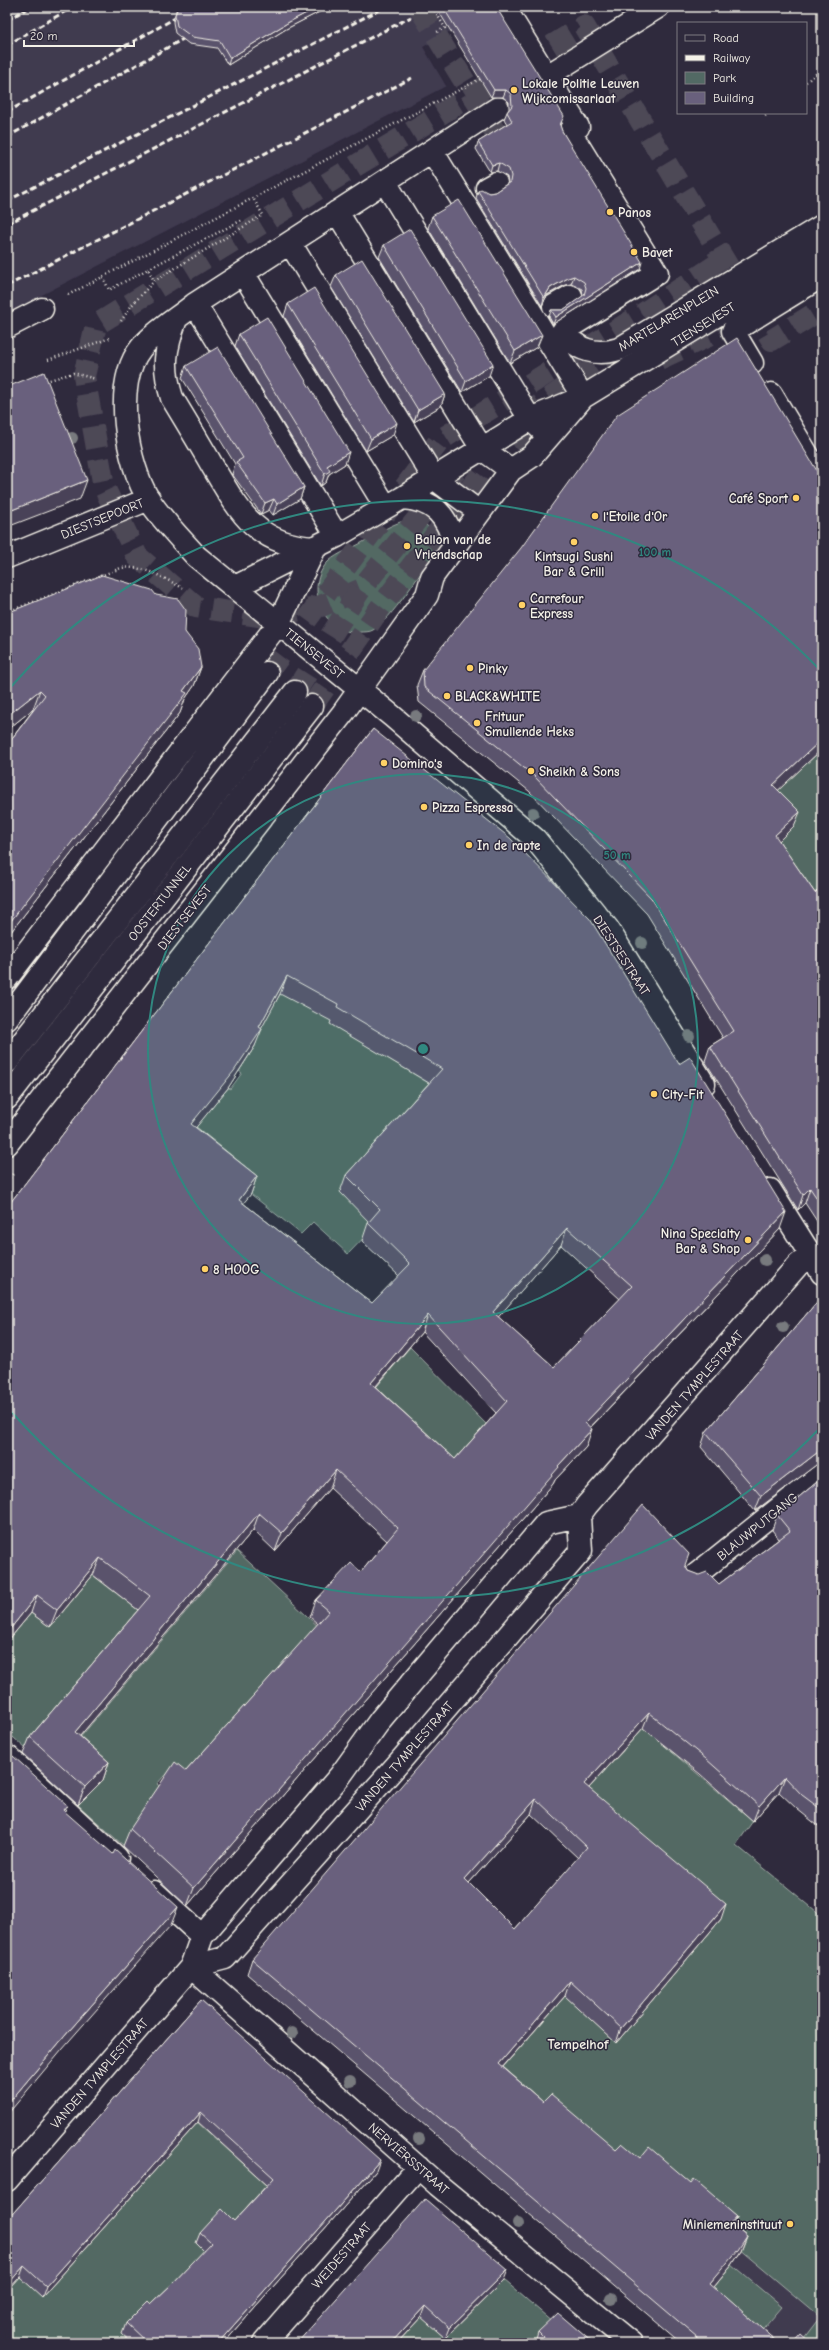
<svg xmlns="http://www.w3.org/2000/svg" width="829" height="2350" font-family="'Comic Neue',sans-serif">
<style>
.built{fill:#403a50}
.green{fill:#526964;stroke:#a3ada6}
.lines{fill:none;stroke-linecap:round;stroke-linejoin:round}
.minor-tunnel{stroke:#4d4857;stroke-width:22;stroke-dasharray:22 11;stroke-linecap:butt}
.major-tunnel{stroke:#4d4857;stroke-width:22;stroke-dasharray:22 11;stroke-linecap:butt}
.minor-casing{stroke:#f4f1e8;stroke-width:25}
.major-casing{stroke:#f4f1e8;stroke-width:25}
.path{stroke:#f4f1e8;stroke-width:2.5;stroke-dasharray:1 3;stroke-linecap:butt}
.minor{stroke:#2f2a3d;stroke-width:22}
.major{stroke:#2f2a3d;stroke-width:22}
.rail{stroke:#f4f1e8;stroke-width:3;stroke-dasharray:6 3;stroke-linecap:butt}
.tree{fill:#787a7e}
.wall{fill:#5a536c;stroke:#f4f1e8;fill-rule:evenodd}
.shaded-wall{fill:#4a4358;stroke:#f4f1e8}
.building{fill:#69607d;stroke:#f4f1e8;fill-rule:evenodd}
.ring{fill:none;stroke:#318880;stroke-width:2}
.poi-dot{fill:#ffd166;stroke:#2f2a3d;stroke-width:1.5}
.labels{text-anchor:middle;stroke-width:3;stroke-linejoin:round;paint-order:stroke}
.poi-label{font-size:13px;font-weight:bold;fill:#f4f1e8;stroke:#2f2a3d;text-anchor:start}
.street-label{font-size:13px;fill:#f4f1e8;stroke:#2f2a3d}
.neighbourhood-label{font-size:14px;font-weight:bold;fill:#f4f1e8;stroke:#2f2a3d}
.centre{fill:#318880;stroke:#2f2a3d;stroke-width:2}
.ring-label{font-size:12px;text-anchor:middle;font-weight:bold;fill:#318880;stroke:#2f2a3d;stroke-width:3;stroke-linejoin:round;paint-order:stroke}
</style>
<rect width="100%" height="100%" fill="#2f2a3d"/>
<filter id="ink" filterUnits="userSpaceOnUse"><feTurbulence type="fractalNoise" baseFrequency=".025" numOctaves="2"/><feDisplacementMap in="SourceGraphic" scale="8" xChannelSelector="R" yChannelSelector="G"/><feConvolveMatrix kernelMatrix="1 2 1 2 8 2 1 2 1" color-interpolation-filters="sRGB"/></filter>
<g filter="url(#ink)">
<path class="built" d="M7,7H491L423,47L446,86L7,313Z
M775,2197L822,2319L800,2343H752L782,2307L732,2265Z"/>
<path class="green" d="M412,519C433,526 438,533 434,555C419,574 392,619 373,630C370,632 364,632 361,632C324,637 302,586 329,561C338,553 353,548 363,542C380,532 394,522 412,519Z
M822,749V926L770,850L768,800Z
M358,973L331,1024L435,1087L374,1227L348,1254L313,1222L301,1234L160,1122L211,1077L230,1089L242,1073L239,1071L255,1046L253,1044L266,1020L273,990Z
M410,1347L491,1429L448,1477L365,1400Z
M237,1551L321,1629L180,1788L164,1776L157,1784L172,1797L143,1863L78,1805V1740Z
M86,1570L143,1614L27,1750L13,1737L7,1744V1637L28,1611L50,1627Z
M632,1718L753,1821L736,1845L822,1916V2343H800L820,2317L726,2238L635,2173L505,2089L421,1914L526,1960L611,2038L565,1787L604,1771L623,1751Z
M197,2122L270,2188L231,2232L196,2243L224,2270L132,2343H7V2291L20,2277L42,2296Z
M732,2265L782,2307L753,2341L704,2299Z
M504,2280L554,2323L535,2343H396L421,2316L445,2338Z"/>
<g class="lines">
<path class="minor-tunnel" d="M419,7L510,156
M360,590L321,606L265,617L196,607L137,556L104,487L84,376L96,325L584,26L772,340L822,309
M267,673L440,440L644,313L724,260"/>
<path class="major-tunnel" d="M659,359L749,317
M522,417L626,346
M295,692L360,590L456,471
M312,706L380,608L484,471L557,422"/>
<defs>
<path id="minor" d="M504,7L578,127L570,132L657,273L563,331C577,351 596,356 619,349L822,226
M547,76L658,7
M498,108L195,304C178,318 155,331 141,348C112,384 127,464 149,500C162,520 180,538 196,556L392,716L535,839L608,929L704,1084
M432,151L583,397
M385,182L530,419L541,429
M487,188L496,183
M337,212L482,449L511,470
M290,243L434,478L479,512
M243,273L386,507
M195,304L337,536
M554,306L571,296
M176,319C165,349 162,367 172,398C186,421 200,444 213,467C240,513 257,545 315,548
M7,327L42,309
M752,363L733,331L822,276
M771,394L822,479
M402,498C434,500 448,516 454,545
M7,557L149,499
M235,587L337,536L402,498L530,419L583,397L822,251
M7,978L278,624L315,548
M7,1019L267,673
M7,1144L343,713L427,595L432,577L511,470L532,456L583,397
M770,1190L822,1273
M692,1578L822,1474
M8,1757L117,1858
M154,1892L202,1936
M191,1967L225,1958L396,1766L581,1551L579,1516L587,1505L798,1265L810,1255
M191,1967L438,2185L631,2343
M7,2180L191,1967L202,1936L340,1776L381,1719L546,1523L579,1516
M264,2343L418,2167"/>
<path id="major" d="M7,1062L295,692
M7,1098L312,706"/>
</defs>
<use href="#minor" class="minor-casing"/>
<use href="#major" class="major-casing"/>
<path class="path" d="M433,7L445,28L437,32
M806,82L822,69
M765,116L768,113
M148,269L242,220
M103,277L109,290L148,269L154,281
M68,295L482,78
M121,321L132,305L154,281L263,215L253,198
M48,360L110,338
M46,381L73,373L96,379
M7,612L121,568C144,565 163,578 183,588
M7,1181L13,1174"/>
<use href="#minor" class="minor"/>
<use href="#major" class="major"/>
<path class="rail" d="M7,20L30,7
M7,45L73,7
M7,112L195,7
M7,137L192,34
M7,201L385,7
M7,224L411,17
M7,286L412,78"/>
</g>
<g class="tree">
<circle cx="72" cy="438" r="6"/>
<circle cx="416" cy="716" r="6"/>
<circle cx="533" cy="813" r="6"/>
<circle cx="642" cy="943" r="6"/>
<circle cx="689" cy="1036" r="6"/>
<circle cx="765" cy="1260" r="6"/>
<circle cx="783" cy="1327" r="6"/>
<circle cx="292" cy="2033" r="6"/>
<circle cx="350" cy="2081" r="6"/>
<circle cx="419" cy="2139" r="6"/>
<circle cx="518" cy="2223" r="6"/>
<circle cx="611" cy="2299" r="6"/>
</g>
<path class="wall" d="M177,7H329L286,29L228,65L217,48L189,44L175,33L173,22Z
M436,7H496L560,126L562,131L640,269L553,324L549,317L551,310H563L583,296L582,289L571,284L565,285L547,295L542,306L476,198L478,191L489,193L495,192L508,183L507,177L497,171L490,172L476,149L478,142L507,124L504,119L507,112L509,109V102L503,97H491Z
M432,216L537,347L510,363L428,228Z
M384,245L489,376L462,392L379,257Z
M336,275L445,394L441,406L414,422L331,287Z
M288,304L393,435L366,451L284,316Z
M239,334L345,464L329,474L326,482L321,486L235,346Z
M186,366L304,487L300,499L273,515L269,510L261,514L232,474L235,464L182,378Z
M817,471L822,474V749L778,790L794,826L779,841L815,893L822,886V1229L805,1203L798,1210L705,1061L710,1046L723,1038L647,914L529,791L419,702L417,685L423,670Z
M7,613L185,632L201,667L194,686L185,699L180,713L7,937V745L33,710V709L7,730Z
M373,729L780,1229L590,1428L586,1447L555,1480L553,1484L187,1906L123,1846L130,1829L186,1771L318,1624L310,1617L316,1600L361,1572L387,1541L330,1488L275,1551L253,1530L80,1736L109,1762L103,1780L78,1805L23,1754L30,1737L138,1610L93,1575L50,1627L31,1613L7,1642V1207ZM280,994L331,1021L330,1024L429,1083L346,1175L340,1192L369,1222L368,1223L362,1241L399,1276L372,1303L243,1203L251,1194L257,1176L196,1127L228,1088L255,1046L261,1028ZM561,1245L620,1299L554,1367L498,1317ZM422,1332L496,1413L455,1459L376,1387Z
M822,1296V1462H820L755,1511L701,1447L706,1432Z
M822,1478V1829L797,1809L779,1792L753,1821L700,1774L643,1728L589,1788L721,1919L616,2043L565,1996L503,2067L543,2102L616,2149L640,2158L691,2183L737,2216L734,2225L747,2236L741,2251L732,2265L714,2287L778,2343H681L247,1974L252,1959L685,1565L688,1571L719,1584L779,1539L772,1530L777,1515ZM531,1814L578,1858L515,1929L469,1883Z
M201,2000L376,2171L223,2343H132L122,2334L126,2323L151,2304L172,2284L204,2251L196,2243L200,2233L234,2221L267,2185L198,2122L42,2297L20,2277L7,2291V2220Z
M504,2280L445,2338L421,2317L397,2343H297Z
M538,2332L593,2343H535Z"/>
<path class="shaded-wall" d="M318,7H329L286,29L228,65L230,58L289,22Z
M494,90H506L503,97H491Z
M499,163L497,171L490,172L492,165Z
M642,262L640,269L553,324L556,317Z
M574,276L571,284L565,285L547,295L542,306L544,298L550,288L568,278Z
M542,335L537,347L510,363L515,351Z
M493,364L489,376L462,392L466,381Z
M445,394L441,406L414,422L418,410Z
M397,423L393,435L366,451L371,439Z
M349,452L345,464L329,474L326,482L321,486L327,466Z
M87,480L80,499L7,527V512Z
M304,487L300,499L273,515L277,504Z
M274,499L269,510L261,514L265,503Z
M201,667L194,686L185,699L180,713L7,937V926Z
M40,690L33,709L7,730V716Z
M822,739V749L768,800L773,785Z
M800,812L794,826L770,850L775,835Z
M287,976L280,994L259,1033L262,1029L255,1046L228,1088L185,1141L191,1124L259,1027Z
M257,1176L251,1194L232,1217L239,1200Z
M810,1188L805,1203L798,1210L803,1195Z
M786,1212L780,1229L578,1440L585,1423Z
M567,1228L561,1245L487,1330L493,1312Z
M428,1315L422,1332L364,1400L371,1383Z
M592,1429L586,1447L555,1480L553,1484L187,1906L194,1888L558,1466Z
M822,1449V1462H820L755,1511L761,1496Z
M336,1470L330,1488L275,1551L282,1533Z
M259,1513L253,1530L69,1749L75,1732Z
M100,1558L93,1575L50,1627L57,1610Z
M37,1595L31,1613L7,1642V1633Z
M649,1713L643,1728L579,1799L584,1784Z
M109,1762L103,1780L78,1805L85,1787Z
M785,1777L779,1792L753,1821L759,1806Z
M536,1799L531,1814L460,1893L465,1879Z
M67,1805L61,1823L63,1810Z
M726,1904L721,1919L616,2043L621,2028Z
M178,1907L171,1925L62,2049L7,2115V2105L69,2031Z
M570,1981L565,1996L493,2078L499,2064Z
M201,2112L198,2122L42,2297L46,2286Z
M380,2160L376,2171L223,2343H218Z
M737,2216L731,2231V2223Z
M747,2236L741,2251L732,2265L705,2298L710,2283Z
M24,2266L20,2277L7,2291V2285Z
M508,2270L504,2280L445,2338L449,2328Z
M425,2306L421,2317L397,2343H391Z"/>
<path class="building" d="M178,7H318L289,22L230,58L220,41L192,37L177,26L175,15Z
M443,7H496L564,116L560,125L562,131L642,262L556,317L551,310H563L584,295L586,288L584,282L574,276L568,278L550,288L544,298L478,191L481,189L489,193L495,192L510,182L511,176L509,169L499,163L492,165L478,142L512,121L507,112L512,106L511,94L506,90H494Z
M459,200L542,335L515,351L432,216Z
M410,229L493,364L466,381L384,245Z
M362,259L445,394L418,410L336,275Z
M314,288L397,423L371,439L288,304Z
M267,317L349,452L327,466L330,471L325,474L239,334Z
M737,338L817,471L822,474V739L773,785L800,812L775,835L815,893L822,886V1206L810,1188L803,1195L710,1046L734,1031L652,899L534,776L424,687L423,670L521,548L617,415Z
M218,347L304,487L277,504L274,499L265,503L236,462L243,458L186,366Z
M44,372L87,480L7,512V387Z
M102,575L152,590L156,595L178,599L186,610L185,632L198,649L201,667L183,691L187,693L7,926V745L45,695L40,690L7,716V613Z
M373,729L510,838L590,919L679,1064L690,1057L786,1212L585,1423L592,1429L558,1466L559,1467L194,1888L130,1829L175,1762L186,1771L329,1611L316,1600L351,1563L361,1572L398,1528L336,1470L282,1533L259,1513L75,1732L109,1762L85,1787L30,1737L150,1596L100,1558L57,1610L37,1595L7,1633V1207ZM287,976L338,1004L337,1007L442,1069L346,1175L380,1209L368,1223L410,1264L372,1303L239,1200L257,1176L191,1124L234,1071L262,1029L259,1027ZM567,1228L632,1286L554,1367L493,1312ZM428,1315L507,1401L455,1459L371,1383Z
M822,1296V1449L761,1496L706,1432Z
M822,1478V1810L802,1795L785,1777L759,1806L706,1759L649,1713L584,1784L726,1904L621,2028L570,1981L499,2064L543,2102L551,2094L616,2149L622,2143L640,2158L649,2147L691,2183L694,2179L737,2216L731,2223L747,2236L738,2250L710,2283L778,2343H704L252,1959L643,1505L689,1554L685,1565L688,1571L699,1575L707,1572L719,1584L790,1531L777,1515ZM536,1799L587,1847L515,1929L465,1879Z
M13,1756L67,1805L63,1810L113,1854L115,1850L178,1907L69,2031L7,2105V1763Z
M201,2000L380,2160L218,2343H147L126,2323L148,2301L151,2304L172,2284L211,2243L200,2233L222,2209L234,2221L274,2178L201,2112L46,2286L24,2266L7,2285V2220Z
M425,2199L508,2270L449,2328L425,2306L391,2343H297Z
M558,2313L593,2343H541L545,2339L538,2332Z
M801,2334L811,2343H793Z"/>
</g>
<circle cx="423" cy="1049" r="275" fill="#318880" fill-opacity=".12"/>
<g class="ring">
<circle cx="423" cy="1049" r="275"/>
<path d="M821 1427A549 549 0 0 1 9 1409M9 689A549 549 0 0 1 821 671"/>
</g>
<g class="poi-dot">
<circle cx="514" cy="90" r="4"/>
<circle cx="610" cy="212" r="4"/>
<circle cx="634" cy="252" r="4"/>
<circle cx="796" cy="498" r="4"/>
<circle cx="595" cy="516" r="4"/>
<circle cx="574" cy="542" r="4"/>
<circle cx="407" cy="546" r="4"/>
<circle cx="522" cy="605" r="4"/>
<circle cx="470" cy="668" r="4"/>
<circle cx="447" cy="696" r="4"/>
<circle cx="477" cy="723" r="4"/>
<circle cx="384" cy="763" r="4"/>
<circle cx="531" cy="771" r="4"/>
<circle cx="424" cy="807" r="4"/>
<circle cx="469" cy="845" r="4"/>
<circle cx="654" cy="1094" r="4"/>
<circle cx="748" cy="1240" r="4"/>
<circle cx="205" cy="1269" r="4"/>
<circle cx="790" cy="2224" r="4"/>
</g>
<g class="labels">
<g class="poi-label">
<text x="522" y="88">Lokale Politie Leuven<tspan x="522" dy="15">Wijkcomissariaat</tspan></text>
<text x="618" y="217">Panos</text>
<text x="642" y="257">Bavet</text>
<text x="788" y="503" text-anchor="end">Café Sport</text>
<text x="603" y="521">l'Etoile d'Or</text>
<text x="415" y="544">Ballon van de<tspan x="415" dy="15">Vriendschap</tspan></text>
<text x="574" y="561" text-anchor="middle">Kintsugi Sushi<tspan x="574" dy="15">Bar &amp; Grill</tspan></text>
<text x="530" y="603">Carrefour<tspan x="530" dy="15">Express</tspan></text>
<text x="478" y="673">Pinky</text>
<text x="455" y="701">BLACK&amp;WHITE</text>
<text x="485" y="721">Frituur<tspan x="485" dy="15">Smullende Heks</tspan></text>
<text x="392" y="768">Domino's</text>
<text x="539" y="776">Sheikh &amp; Sons</text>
<text x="432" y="812">Pizza Espressa</text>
<text x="477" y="850">In de rapte</text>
<text x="662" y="1099">City-Fit</text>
<text x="740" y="1238" text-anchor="end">Nina Specialty<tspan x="740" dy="15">Bar &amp; Shop</tspan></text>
<text x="213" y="1274">8 HOOG</text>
<text x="782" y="2229" text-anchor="end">Miniemeninstituut</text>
</g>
<g class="street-label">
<text transform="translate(668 318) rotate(-31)" y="5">MARTELARENPLEIN</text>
<text transform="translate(703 324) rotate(-32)" y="5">TIENSEVEST</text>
<text transform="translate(102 518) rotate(-22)" y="5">DIESTSEPOORT</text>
<text transform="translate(315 653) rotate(39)" y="5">TIENSEVEST</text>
<text transform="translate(159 902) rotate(-52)" y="5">OOSTERTUNNEL</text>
<text transform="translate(184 917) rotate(-52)" y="5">DIESTSEVEST</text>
<text transform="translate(622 955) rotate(57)" y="5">DIESTSESTRAAT</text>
<text transform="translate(694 1385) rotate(-49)" y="5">VANDEN TYMPLESTRAAT</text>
<text transform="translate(757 1526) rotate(-39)" y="5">BLAUWPUTGANG</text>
<text transform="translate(404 1756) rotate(-49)" y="5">VANDEN TYMPLESTRAAT</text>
<text transform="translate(99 2073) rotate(-49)" y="5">VANDEN TYMPLESTRAAT</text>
<text transform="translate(409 2158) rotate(41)" y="5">NERVIËRSSTRAAT</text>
<text transform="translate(341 2255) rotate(-49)" y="5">WEIDESTRAAT</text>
</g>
<g class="neighbourhood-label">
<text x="578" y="2049">Tempelhof</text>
</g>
</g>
<circle cx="423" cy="1049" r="6" class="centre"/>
<g class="ring-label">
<text x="655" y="556">100 m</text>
<text x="617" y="859">50 m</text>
</g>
<rect width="829" height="2350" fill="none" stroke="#2f2a3d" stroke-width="24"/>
<rect x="12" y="12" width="805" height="2326" fill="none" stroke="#f4f1e8" stroke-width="1.5" filter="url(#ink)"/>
<rect x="677" y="22" width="130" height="92" fill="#2f2a3d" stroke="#7e7a81"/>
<rect x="685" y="35" width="20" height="6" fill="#2f2a3d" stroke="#7e7a81"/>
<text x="713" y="42" font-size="12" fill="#f4f1e8">Road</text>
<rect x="685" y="55" width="20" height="6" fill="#f4f1e8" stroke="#7e7a81"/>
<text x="713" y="62" font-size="12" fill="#f4f1e8">Railway</text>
<rect x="685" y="72" width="20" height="12" fill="#526964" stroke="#7e7a81"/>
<text x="713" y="82" font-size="12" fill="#f4f1e8">Park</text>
<rect x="685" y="92" width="20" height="12" fill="#69607d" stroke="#7e7a81"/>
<text x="713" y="102" font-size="12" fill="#f4f1e8">Building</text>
<path d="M24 40v6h110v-6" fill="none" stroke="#f4f1e8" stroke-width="2"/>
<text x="30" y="40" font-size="12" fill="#f4f1e8" stroke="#2f2a3d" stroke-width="3" paint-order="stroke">20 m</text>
</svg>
